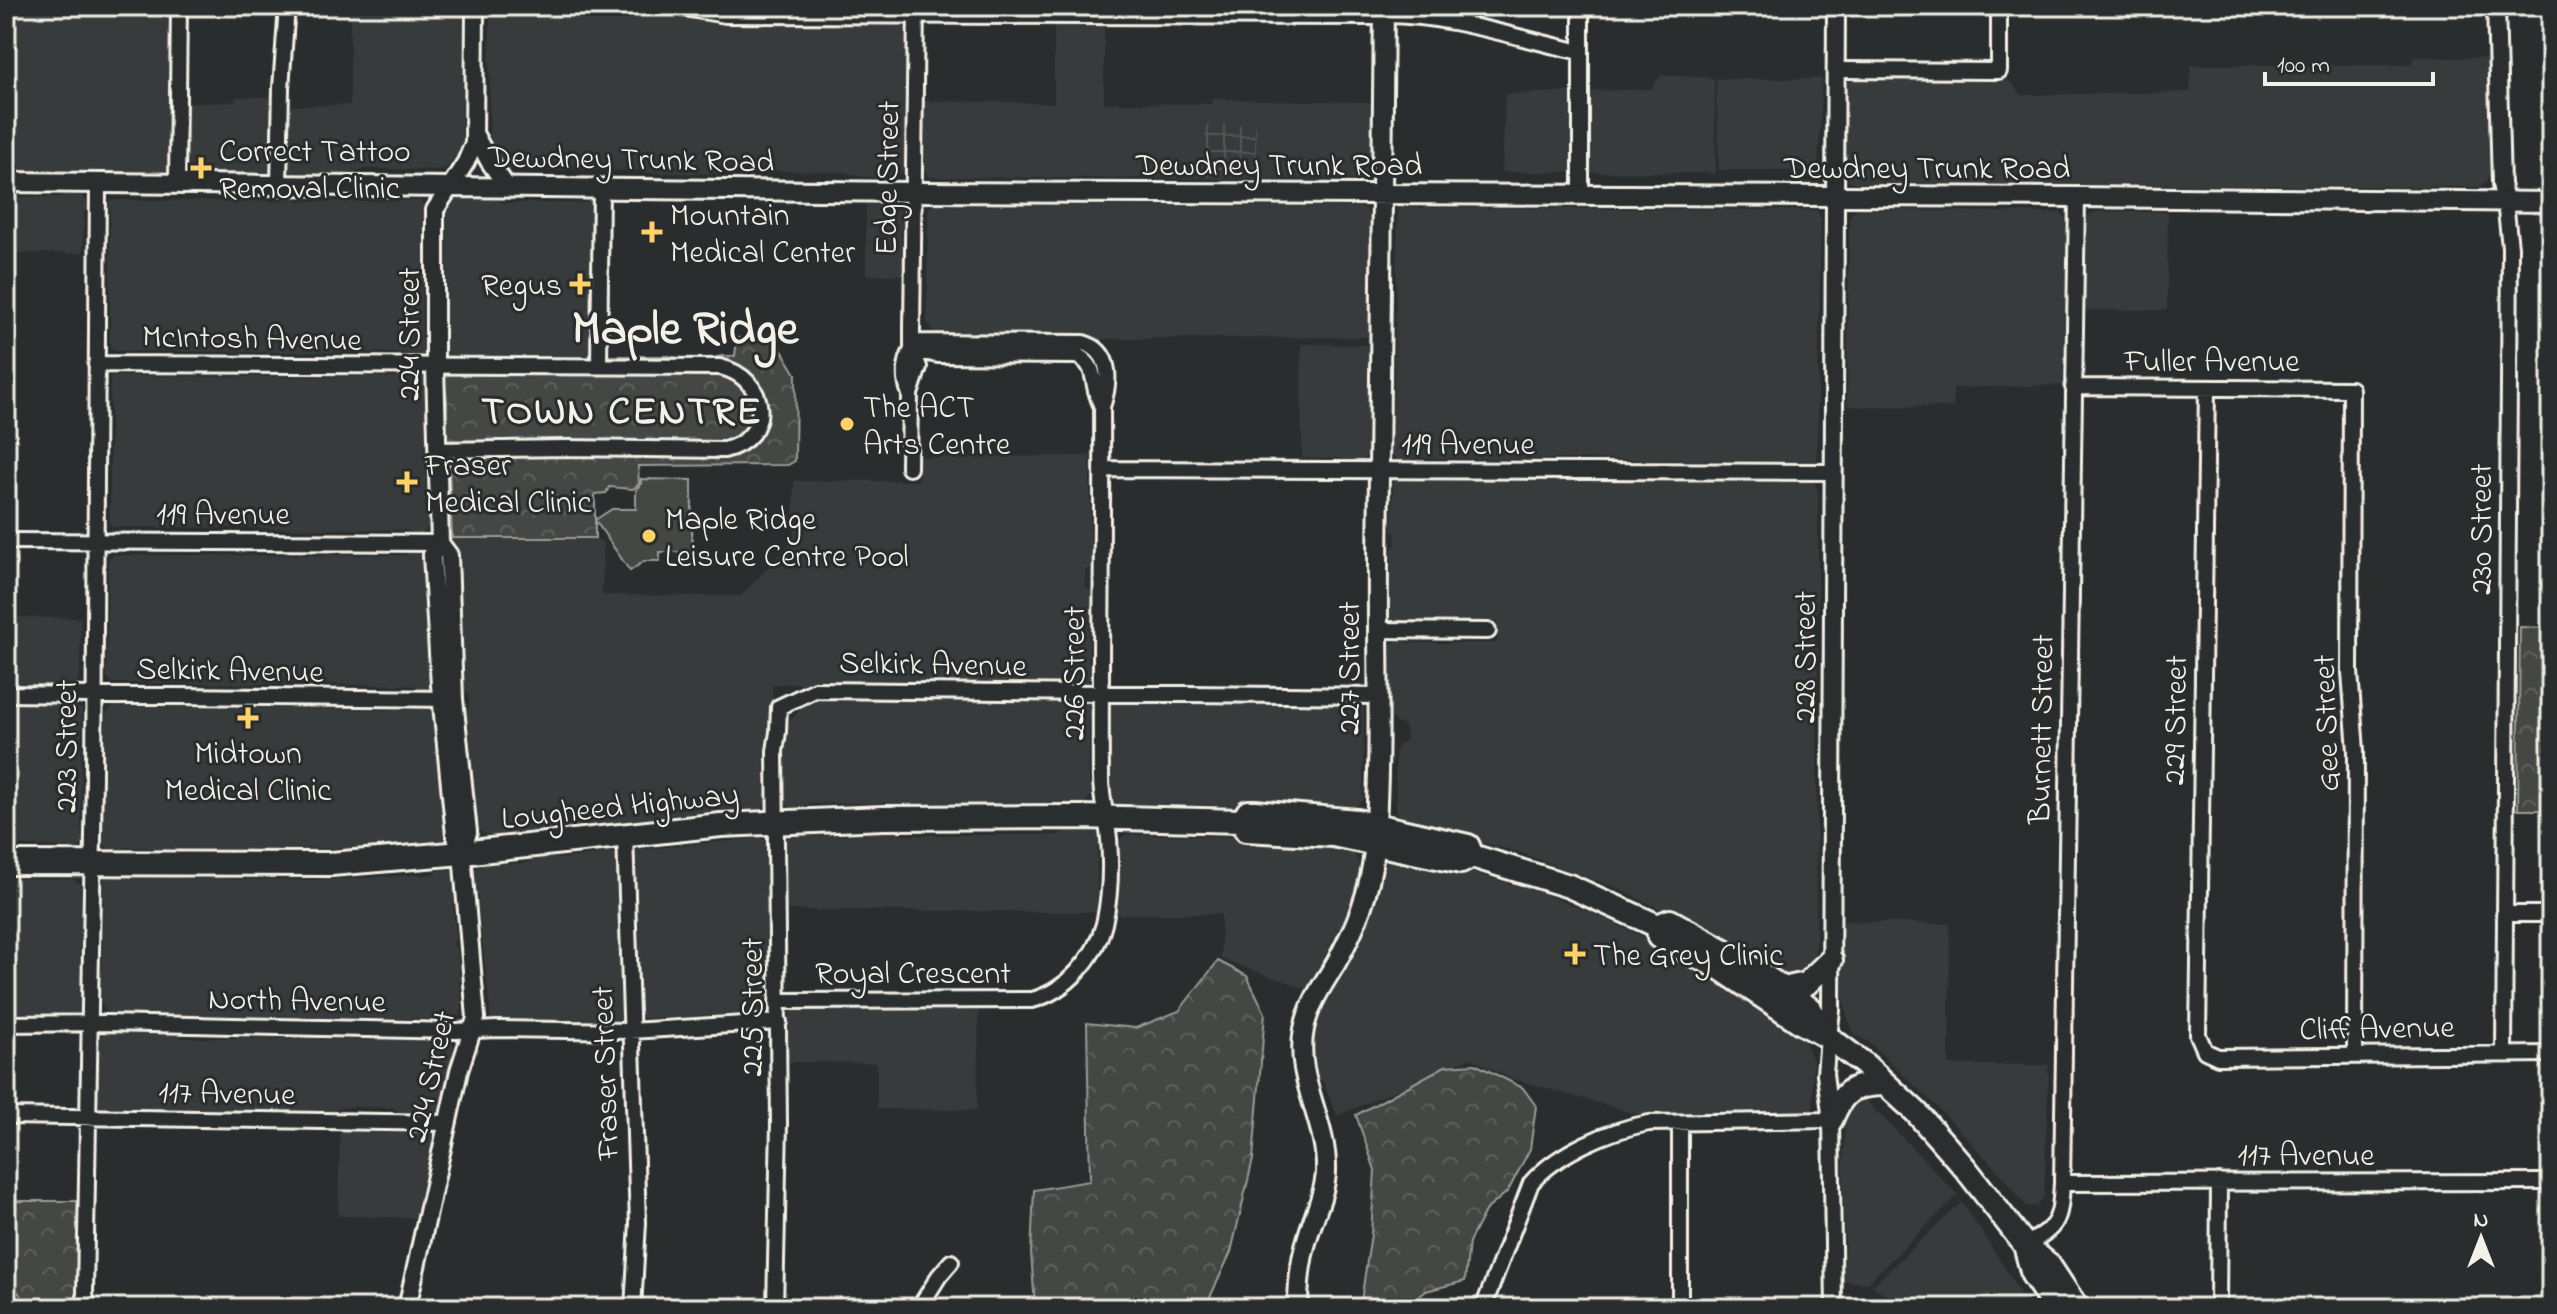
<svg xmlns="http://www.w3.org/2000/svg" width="2557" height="1314" font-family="'Indie Flower',sans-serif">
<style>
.built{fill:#373a3a}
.industrial{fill:url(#industrial-grid)}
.grass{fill:#444645;stroke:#9c9c96;stroke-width:2}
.forest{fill:url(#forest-crowns);stroke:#9c9c96;stroke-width:2}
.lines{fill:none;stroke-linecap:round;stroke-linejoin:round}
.minor-casing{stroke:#f4f1e8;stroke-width:20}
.tertiary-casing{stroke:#f4f1e8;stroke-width:22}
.secondary-casing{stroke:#f4f1e8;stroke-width:24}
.primary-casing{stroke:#f4f1e8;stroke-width:28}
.minor{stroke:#2a2d2e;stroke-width:14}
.tertiary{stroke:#2a2d2e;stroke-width:16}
.secondary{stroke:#2a2d2e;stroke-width:18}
.primary{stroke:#2a2d2e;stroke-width:22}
.poi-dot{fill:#ffd166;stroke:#2a2d2e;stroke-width:3}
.labels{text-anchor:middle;stroke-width:6;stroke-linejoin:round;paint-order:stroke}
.poi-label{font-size:32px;fill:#f4f1e8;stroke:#2a2d2e;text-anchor:start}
.street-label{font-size:32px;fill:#f4f1e8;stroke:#2a2d2e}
.district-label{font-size:40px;font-weight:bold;letter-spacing:2px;fill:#f4f1e8;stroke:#2a2d2e}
.town-label{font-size:48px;font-weight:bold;fill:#f4f1e8;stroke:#2a2d2e}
</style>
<defs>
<pattern id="industrial-grid" width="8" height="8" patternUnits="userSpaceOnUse" patternTransform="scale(2)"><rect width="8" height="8" fill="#373a3a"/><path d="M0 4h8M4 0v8" fill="none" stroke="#555756"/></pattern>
<pattern id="forest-crowns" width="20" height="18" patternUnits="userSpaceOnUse" patternTransform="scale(2)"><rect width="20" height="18" fill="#444645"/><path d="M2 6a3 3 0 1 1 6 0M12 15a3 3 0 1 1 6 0" fill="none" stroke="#606160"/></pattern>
</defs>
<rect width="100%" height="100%" fill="#2a2d2e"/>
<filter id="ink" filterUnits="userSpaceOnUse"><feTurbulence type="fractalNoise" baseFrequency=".0125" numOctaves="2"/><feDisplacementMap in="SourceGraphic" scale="16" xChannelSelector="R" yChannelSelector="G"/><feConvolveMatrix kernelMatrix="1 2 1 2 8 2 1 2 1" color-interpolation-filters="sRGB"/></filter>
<g filter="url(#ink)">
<path class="built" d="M6,6H168L169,170L163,173L6,171Z
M350,6H463L462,146L461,150L446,168L439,170L364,169L348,175L294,174L288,171L285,159L287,106L350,105Z
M490,6H620L725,22H881L901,20L909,33L906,50L904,171L895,177H863L844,172L769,171L759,175L751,172L747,166L728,167L721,174L648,173L643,171L513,170L505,168L498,163L489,146Z
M1054,21L1104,22V103L1211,104L1212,99L1371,102L1370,168L1368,177L1362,180L929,177L925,170L924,101L1054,103Z
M2413,57L2487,58L2489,172L2486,182L2479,187L1855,183L1848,180L1846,174V89L1849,82L1856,79L1984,77L1989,80H2004L2005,77L2022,95L2190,92L2191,65H2412Z
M1661,75L1714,78L1716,173L1502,172L1505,94L1651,89Z
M1716,79H1822L1818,171L1719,170Z
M236,97H274L271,171L267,173H194L189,170L183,103L235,102Z
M64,194L81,195L87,201L88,208L84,214L83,253H6V197H60Z
M285,197H293L299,201H420L425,205L427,213L424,223L422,336L427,346L426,353L422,356L411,358L402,353L115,351L110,347V210L108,207L110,200L280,201Z
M458,198H494L503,203H585L590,200L595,201L594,360L522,361L519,358L509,361L446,359L444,357L442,351L446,342L447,208L452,200Z
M866,204L896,206L905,215L901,229V241L904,249L902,275H866Z
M931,205L1361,207L1366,209L1369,216L1373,275L1369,281V337L1088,339L936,335L927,322L928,211Z
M1479,208L1817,210L1821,219L1817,461L1417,458L1401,462L1396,460L1389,450L1392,438L1398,211L1400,208Z
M1859,209L2062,213L2065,219L2067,241L2063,385L1953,388V407L1847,406L1849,220L1852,212Z
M2096,212H2168L2167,310H2083L2084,223L2088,215Z
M1301,344L1369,345L1370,451L1364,459L1358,462L1343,459L1302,458Z
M410,373H419L427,381L425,390L426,512L429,522L428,527L422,534L416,535L405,530L114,527L110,525V376L402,377Z
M1090,456L1091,548L1094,558L1092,567L1085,570V586L1090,590L1094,596L1090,609L1089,660L1093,669L1092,677L1086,683H798L772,685V739L769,741L768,756L764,761V788L768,799L764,806L760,809L748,812L742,808L657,817L651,823H602L499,835L483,834L476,827L472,816L463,711L469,708V694L462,690L452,538H595L603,542L602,595L741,596L794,540V481H918L920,457Z
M1806,478L1814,482L1818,490V611L1813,620V636L1817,641L1818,651L1816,947L1810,971L1789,980L1672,915L1617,888L1521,853L1415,825L1402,819L1396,812L1395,752L1398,745L1406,740L1405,725L1396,723L1391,717L1387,659L1389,646L1398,640L1411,643H1497L1498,622L1411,621L1398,623L1391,619L1387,611L1390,598L1391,550L1396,544L1395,534L1392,529L1393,482L1398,479Z
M412,551L424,554L433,686L428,689L423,690L411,685L113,683L106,677L108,560L113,555H405Z
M16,617L81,618L80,678L76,683L15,684Z
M816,697L1086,701L1091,705L1093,715L1089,722V781L1092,795L1085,803H1031L982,808L974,804L873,803L809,804L802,808H791L784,804L780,796L785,727L800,709Z
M1118,700L1361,704L1364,708L1363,799L1354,810L1216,805L1114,804L1111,795V722L1108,714L1110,705Z
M6,703L72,704L82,709L81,828L84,841L78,850L63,847L6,845Z
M428,705L436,709L447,833L442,841L345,850L339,848L279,849L272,853L265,850L171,848L164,851L153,848L127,847L116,851L102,845L106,713L113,706L411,710Z
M897,830L905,835H1059L1064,831L1096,832L1101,841L1097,850V912L787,910V854L784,850L786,838L794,836L849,835Z
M1128,834L1281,838L1352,849L1360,866L1352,904L1307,989L1221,959V914H1114L1120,881L1118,839Z
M760,838L768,841L770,846L767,855L766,906L769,909V999L766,1009L757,1013L634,1019L632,850Z
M608,850L615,854L617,859L622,1020L491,1019L476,884L473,879L475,869L483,865L528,863L533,858L553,856L559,859L596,855L600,851Z
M1391,857L1440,863L1542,893L1604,918L1686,958L1802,1035L1813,1060V1109L1811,1113L1804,1115L1637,1114L1510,1078L1470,1058L1337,1116L1324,1084L1314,1073L1312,1045L1315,1028L1328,996L1370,918L1386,863Z
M441,870H450L455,878L457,899L453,906L456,938L453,941L454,947L457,948L462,1010L457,1022H450L445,1019L112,1016L103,1008L101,1000L103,902L100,889L101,883L106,878L175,875L187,879H206L217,876L227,879L316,880L326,877L336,879L433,874Z
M6,878L72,879L81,884L84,945L83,1005L80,1014L74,1016L6,1014Z
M1843,921L1950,924L1949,1065H2049L2044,1197L2037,1207L2026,1206L2001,1174L1940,1110L1868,1041L1855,1035L1851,1029L1843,999Z
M795,1010L979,1011L977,1110L877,1109V1063L786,1062V1020L789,1014Z
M107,1031H171L183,1038H235L241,1035L247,1038L302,1039L310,1035L320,1039L367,1040L379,1037L387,1040H434L445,1037L453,1041L454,1051L441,1108L438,1112H400L393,1108L344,1107L327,1113L130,1112L101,1109L96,1101L97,1039Z
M1863,1097L1958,1195L1867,1283L1845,1281L1843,1171L1846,1102Z
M340,1131L433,1134L434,1139L418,1218L338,1216Z
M1962,1202L2005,1268L2029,1308H1909L1872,1286Z"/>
<path class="industrial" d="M1205,125H1256V176H1205Z"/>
<path class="grass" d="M641,479L692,480V552H660V561H644L630,571L595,520L612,509H636V490L641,484Z"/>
<path class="forest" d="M737,338H745L778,344L796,374L795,461L788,465L638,466L639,484L633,489L609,487L606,493L595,494V538H452L449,466L455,456L452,443L445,437C446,418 450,399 443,381L447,373L607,369V356H670L692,362L722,356H735Z
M2520,627L2551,628V810H2518Z
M1218,961L1247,976L1265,1013L1253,1159L1231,1252L1205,1308H1038L1035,1305L1031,1253L1034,1190L1090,1181L1087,1023L1136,1028L1179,1011Z
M1475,1064L1523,1088L1536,1106L1530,1149L1508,1191L1485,1211L1469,1242L1465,1281L1426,1291L1405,1308H1360L1371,1234L1375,1170L1356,1115L1445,1066Z
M6,1201H80L77,1308H30L6,1276Z"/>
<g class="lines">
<defs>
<path id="minor" d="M1384,15C1451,15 1516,38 1581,52
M1837,70L1999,71V6
M177,184L179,6
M279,185L281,88L287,6
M1581,195V6
M912,350L938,355L1078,356C1092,364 1092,371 1095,386C1096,393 1099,400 1102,407
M96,364L720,367C769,378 775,438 724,450L567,448L437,450
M599,366L601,189
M2073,387L2351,389L2350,672L2356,751L2355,1055
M2207,388L2198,1035L2205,1051L2218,1057L2551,1054
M910,394L919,367L912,350V329L916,6
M909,468L910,394C904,381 904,363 912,350
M1103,469L1833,472
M6,541L440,543
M1377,630L1488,631
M6,694L450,699
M625,836L638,1223L633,1308
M2504,914H2551
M777,1001L1032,1000C1067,991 1095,958 1104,924C1110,898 1111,865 1109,839C1107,818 1101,799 1101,778C1100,655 1103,531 1102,407C1110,383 1113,351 1083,343L913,342
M6,1024L107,1023L455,1031L497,1029L630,1031L779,1022
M1828,1037L1825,1074L1831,1120L1834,1308
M2504,1053L2510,247L2505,202
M6,1116L447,1123
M2062,1183L2551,1182
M2025,1245C2059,1227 2060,1220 2062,1183L2077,197
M88,1308L85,1294L94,777L98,183
M775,1308L779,1123L775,751L778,732L779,707L815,690L1378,696
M919,1308L939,1276L951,1262
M1483,1308L1531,1183C1558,1152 1610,1130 1649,1123L1831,1120
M1680,1308V1123
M2218,1308L2219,1182"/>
<path id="tertiary" d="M2496,6L2501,184L2505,202
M475,135L489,161L507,187
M440,543L449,555L454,699L468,832L462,853
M1828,1037L1831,1010L1836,6
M407,1308L459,1071L476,1018L462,853L455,835L440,685L432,555L440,543L435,367V210L466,162L474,143L475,6"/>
<path id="secondary" d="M684,6L726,13L1384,15
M6,182L914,192L2077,197L2551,202
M1298,1308C1298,1283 1300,1260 1308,1236C1314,1215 1325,1194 1326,1172C1328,1122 1294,1079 1304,1029C1309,1004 1323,984 1336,963C1356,927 1370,892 1374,851C1382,756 1377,660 1378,565C1380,379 1382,192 1384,6"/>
<path id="primary" d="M1242,821L1246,830L1333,835L1461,862L1472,856L1569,886L1658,926L1670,921L1728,953L1784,989L1810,1009L1828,1037
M6,863L331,864L462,853L721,825L883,818L1081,817L1242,821L1248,812H1255L1357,821L1468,846L1472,856
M1658,926L1659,937L1720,968L1802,1023L1828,1037L1863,1063L1916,1112L1966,1169L2025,1245L2048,1264L2077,1308
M1784,989L1806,984L1831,960
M1831,1120C1843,1090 1852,1085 1884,1084
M2025,1245L2033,1275L2055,1308"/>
</defs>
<use href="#minor" class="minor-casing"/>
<use href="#tertiary" class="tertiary-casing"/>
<use href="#secondary" class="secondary-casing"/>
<use href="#primary" class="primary-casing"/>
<use href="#minor" class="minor"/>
<use href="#tertiary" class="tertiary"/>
<use href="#secondary" class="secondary"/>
<use href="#primary" class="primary"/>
</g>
</g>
<g class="poi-dot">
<path d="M197 156h8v8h8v8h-8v8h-8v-8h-8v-8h8z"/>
<path d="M648 220h8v8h8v8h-8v8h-8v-8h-8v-8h8z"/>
<path d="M576 272h8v8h8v8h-8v8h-8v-8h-8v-8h8z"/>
<circle cx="847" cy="424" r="8"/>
<path d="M403 470h8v8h8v8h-8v8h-8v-8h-8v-8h8z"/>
<circle cx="649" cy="536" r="8"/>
<path d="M244 706h8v8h8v8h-8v8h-8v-8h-8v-8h8z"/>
<path d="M1571 942h8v8h8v8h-8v8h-8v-8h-8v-8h8z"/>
</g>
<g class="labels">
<g class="poi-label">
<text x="219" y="161">Correct Tattoo<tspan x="219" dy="37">Removal Clinic</tspan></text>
<text x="670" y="225">Mountain<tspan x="670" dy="37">Medical Center</tspan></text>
<text x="562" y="295" text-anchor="end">Regus</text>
<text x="863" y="417">The ACT<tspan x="863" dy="37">Arts Centre</tspan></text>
<text x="425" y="475">Fraser<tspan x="425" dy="37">Medical Clinic</tspan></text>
<text x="665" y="529">Maple Ridge<tspan x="665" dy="37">Leisure Centre Pool</tspan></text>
<text x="248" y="763" text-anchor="middle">Midtown<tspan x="248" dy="37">Medical Clinic</tspan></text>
<text x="1593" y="965">The Grey Clinic</text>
</g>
<g class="street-label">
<text transform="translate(631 158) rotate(1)" y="11">Dewdney Trunk Road</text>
<text x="1279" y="175">Dewdney Trunk Road</text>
<text x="1927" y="178">Dewdney Trunk Road</text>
<text transform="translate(886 178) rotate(-89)" y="11">Edge Street</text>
<text transform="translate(408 334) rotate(-90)" y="11">224 Street</text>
<text transform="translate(252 337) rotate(1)" y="11">McIntosh Avenue</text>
<text x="2212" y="371">Fuller Avenue</text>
<text x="1468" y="454">119 Avenue</text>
<text x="223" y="524">119 Avenue</text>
<text transform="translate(2480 529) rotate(-90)" y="11">230 Street</text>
<text transform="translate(1804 657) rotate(-90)" y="11">228 Street</text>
<text transform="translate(933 663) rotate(1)" y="11">Selkirk Avenue</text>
<text transform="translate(1348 668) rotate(-90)" y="11">227 Street</text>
<text transform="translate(230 669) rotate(1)" y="11">Selkirk Avenue</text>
<text transform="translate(1073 673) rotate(-90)" y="11">226 Street</text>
<text transform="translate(2174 720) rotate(-89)" y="11">229 Street</text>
<text transform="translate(2325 723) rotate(-92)" y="11">Gee Street</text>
<text transform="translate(2040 729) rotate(-89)" y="11">Burnett Street</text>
<text transform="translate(65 746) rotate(-90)" y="11">223 Street</text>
<text transform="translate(620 805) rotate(-6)" y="11">Lougheed Highway</text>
<text x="913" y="983">Royal Crescent</text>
<text transform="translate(297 999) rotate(1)" y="11">North Avenue</text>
<text transform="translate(751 1007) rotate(-90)" y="11">225 Street</text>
<text transform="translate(2377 1027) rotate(-1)" y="11">Cliff Avenue</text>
<text transform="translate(604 1073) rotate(-92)" y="11">Fraser Street</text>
<text transform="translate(429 1076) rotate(-77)" y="11">224 Street</text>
<text transform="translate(227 1092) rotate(1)" y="11">117 Avenue</text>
<text x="2306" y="1165">117 Avenue</text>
</g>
<g class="district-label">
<text x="622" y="423">TOWN CENTRE</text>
</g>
<g class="town-label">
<text x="685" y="343">Maple Ridge</text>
</g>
</g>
<rect width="2557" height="1314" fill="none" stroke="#2a2d2e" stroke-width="32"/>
<rect x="16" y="16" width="2525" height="1282" fill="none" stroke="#f4f1e8" stroke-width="3" filter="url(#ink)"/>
<g transform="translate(2481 1238)" stroke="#2a2d2e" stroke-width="6" paint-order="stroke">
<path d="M0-6L14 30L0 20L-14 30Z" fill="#f4f1e8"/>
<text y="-12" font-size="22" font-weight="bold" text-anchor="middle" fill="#f4f1e8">N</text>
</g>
<path d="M2265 72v12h168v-12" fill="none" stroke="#f4f1e8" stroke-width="4"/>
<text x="2277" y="72" font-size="24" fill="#f4f1e8" stroke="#2a2d2e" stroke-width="6" paint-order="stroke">100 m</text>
</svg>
